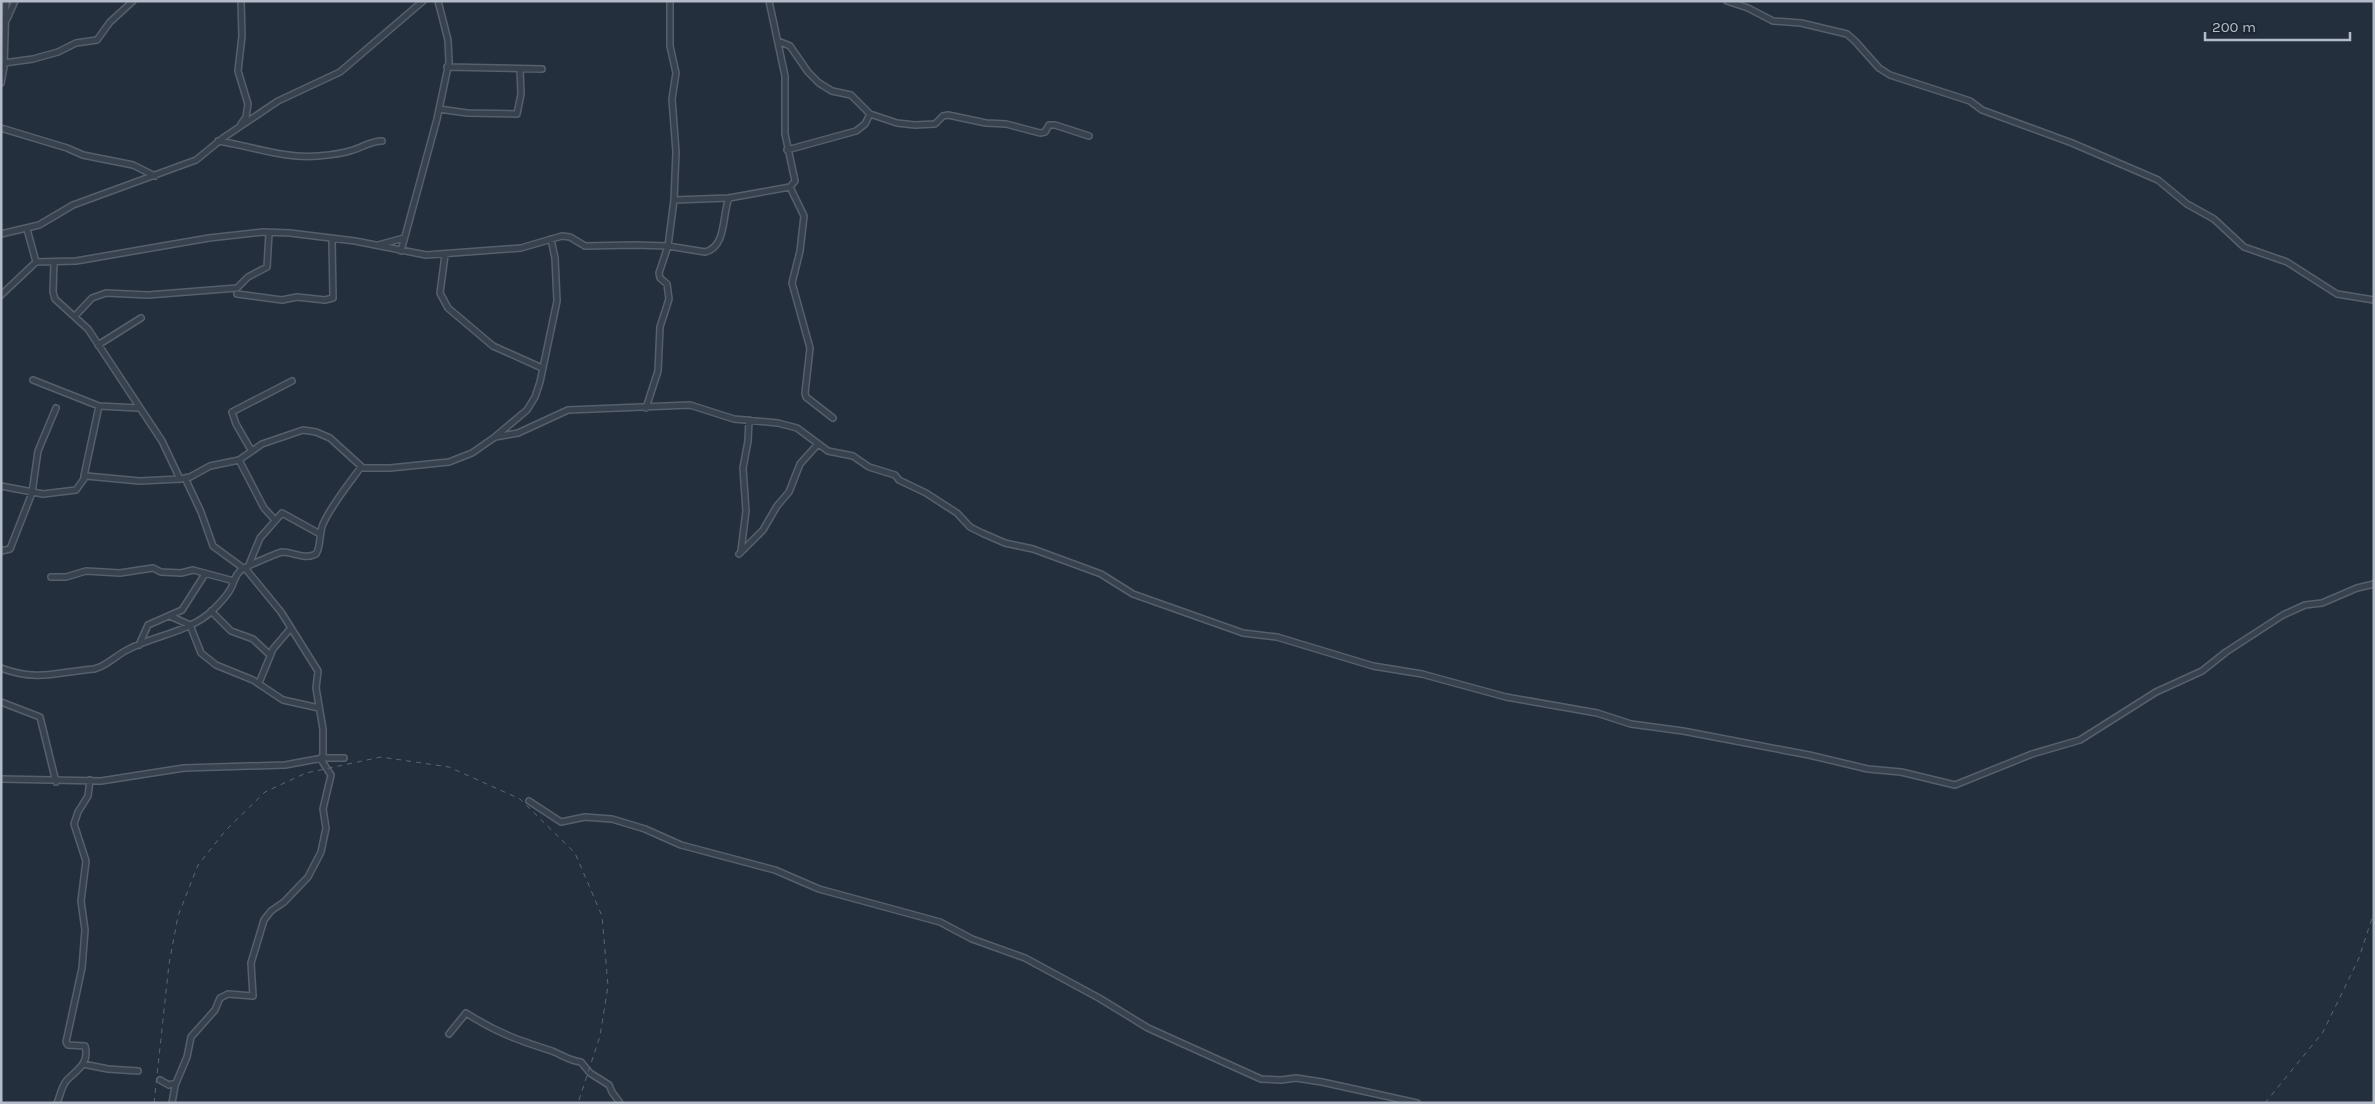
<svg xmlns="http://www.w3.org/2000/svg" width="2375" height="1104" font-family="Karla,sans-serif">
<style>
.lines{fill:none;stroke-linecap:round;stroke-linejoin:round}
.minor-casing{stroke:#565f6c;stroke-width:8}
.minor{stroke:#38414e;stroke-width:5}
.rail{stroke:#5a6575;stroke-width:1;stroke-dasharray:5 5;stroke-linecap:butt}
</style>
<rect width="100%" height="100%" fill="#242f3e"/>
<g class="lines">
<defs>
<path id="minor" d="M241,1L242,36L238,71L248,104L246,117L241,124
M1727,1L1748,8L1773,21L1801,23L1847,34L1855,41L1879,68L1890,75L1970,101L1982,110L2072,143L2158,180L2187,204L2214,219L2244,247L2287,262L2337,294L2374,300
M7,19L15,1
M778,41L790,46L808,72L819,83L832,91L851,95L870,114L897,123L915,125L935,124L943,116L948,115L986,123L1006,124L1040,133L1045,132L1049,125H1055L1089,136
M4,63L33,59L58,52L76,43L97,40L110,22L133,1
M447,67L542,69
M1,83L4,67L6,1
M439,109L467,113L517,114L521,94L520,70
M1,128L67,148L83,155L133,165L155,176
M218,141C251,146 284,159 318,156C330,155 342,154 353,150C363,147 371,141 382,141
M787,150L856,131L865,124L870,114
M790,187L804,216L800,251L792,283L810,348L805,393L806,397L833,418
M674,200L729,198L790,187L795,181L785,134V76L769,1
M27,229L36,262
M1,234L39,225L73,205L196,160L223,138L278,101L340,72L423,1
M378,245L404,238
M401,251L437,119L449,62L448,40L438,1
M445,255L440,293L448,308L493,346L542,368
M54,262L53,292L55,299L88,329L162,441L180,479
M237,294L282,300L297,297L325,300L333,298L332,239
M1,295L36,262L76,261L209,238L263,232L290,233L355,241L426,255L521,248L562,236L570,237L585,246L634,245L668,246L705,252C727,247 722,214 729,198
M75,316L92,298L106,293L148,295L237,288L248,277L267,267L269,233
M98,345L141,318
M33,380L99,406L138,408
M646,408L658,371L660,327L669,299L667,284L660,278L659,273L668,246L674,200L676,152L672,99L676,73L670,46V1
M496,436L527,410L535,397L540,382L557,301L555,258L551,239
M251,450L236,424L232,412L292,381
M239,460L264,508L275,520
M84,476L99,406
M185,478L201,512L213,546L243,568
M1,486L43,494L76,490L86,476L140,481L180,479L190,477L210,466L239,460L262,444L303,430L316,432L330,438L363,468H390L449,462L472,453L495,437L518,433L568,410L690,405L734,419L778,423L797,428L828,451L853,456L869,467L895,475L899,480L926,493L957,513L970,527L982,533L1005,543L1033,549L1101,574L1133,594L1243,633L1277,637L1373,666L1422,674L1506,697L1597,713L1631,724L1683,731L1809,755L1868,769L1901,772L1955,785L2032,754L2080,740L2156,692L2202,671L2226,652L2283,615L2305,605L2322,603L2357,588L2374,584
M1,551L10,549L32,493L38,451L56,408
M741,551L746,511L743,468L748,441L749,420
M739,554L763,530L777,506L789,492L800,464L818,444
M248,567L260,538L282,513L320,534
M245,568L281,612L318,671L316,688L323,729V758
M51,577H66L86,571L120,573L153,568L161,572L181,573L193,570L234,581
M211,611L231,631L253,639L270,655
M170,616L190,625L201,653L216,665L253,680L283,700L319,708
M139,645L148,625L182,610L205,574
M1,668C38,682 57,672 94,669C107,666 115,656 127,650C154,635 189,633 213,610C219,604 226,597 230,590C235,582 234,574 244,568C250,565 277,553 282,552C293,552 305,560 316,554C321,547 319,533 323,524C332,504 348,485 361,467
M259,683L273,649L290,629
M1,702L40,717L56,782
M1,779L101,781L184,768L285,765L323,758H344
M529,801L561,822L585,817L612,819L645,829L681,845L775,870L819,889L940,922L972,939L1025,958L1099,998L1148,1028L1261,1079L1281,1080L1296,1078L1322,1082L1417,1103
M449,1034L466,1013C497,1033 518,1040 552,1051C562,1055 570,1061 581,1062L590,1073L609,1085L612,1092L620,1103
M83,1064L108,1069L138,1071
M160,1080L169,1085L176,1083L187,1057L191,1037L215,1010L220,998L228,994L253,996L251,963L264,920L271,911L284,902L308,877L321,852L326,828L323,809L331,775L320,758
M57,1103C60,1096 62,1085 67,1080C77,1070 90,1063 85,1046L68,1045L66,1042L82,968L85,930L81,901L86,861L74,824L78,812L88,796L90,780
M172,1103L175,1086"/>
</defs>
<use href="#minor" class="minor-casing"/>
<use href="#minor" class="minor"/>
<path class="rail" d="M154,1103L169,964L178,916L198,865L226,830L265,792L306,773L381,757L449,767L520,799L575,853L602,916L608,986L600,1036L578,1103
M2265,1103L2323,1032L2359,958L2374,912"/>
</g>
<rect width="2375" height="1104" fill="none" stroke="#b4bcc9" stroke-width="5"/>
<path d="M2205 32v8h145v-8" fill="none" stroke="#b4bcc9" stroke-width="2.5"/>
<text x="2212" y="32" font-size="15" fill="#b4bcc9" stroke="#1d2633" stroke-width="4" paint-order="stroke">200 m</text>
</svg>
